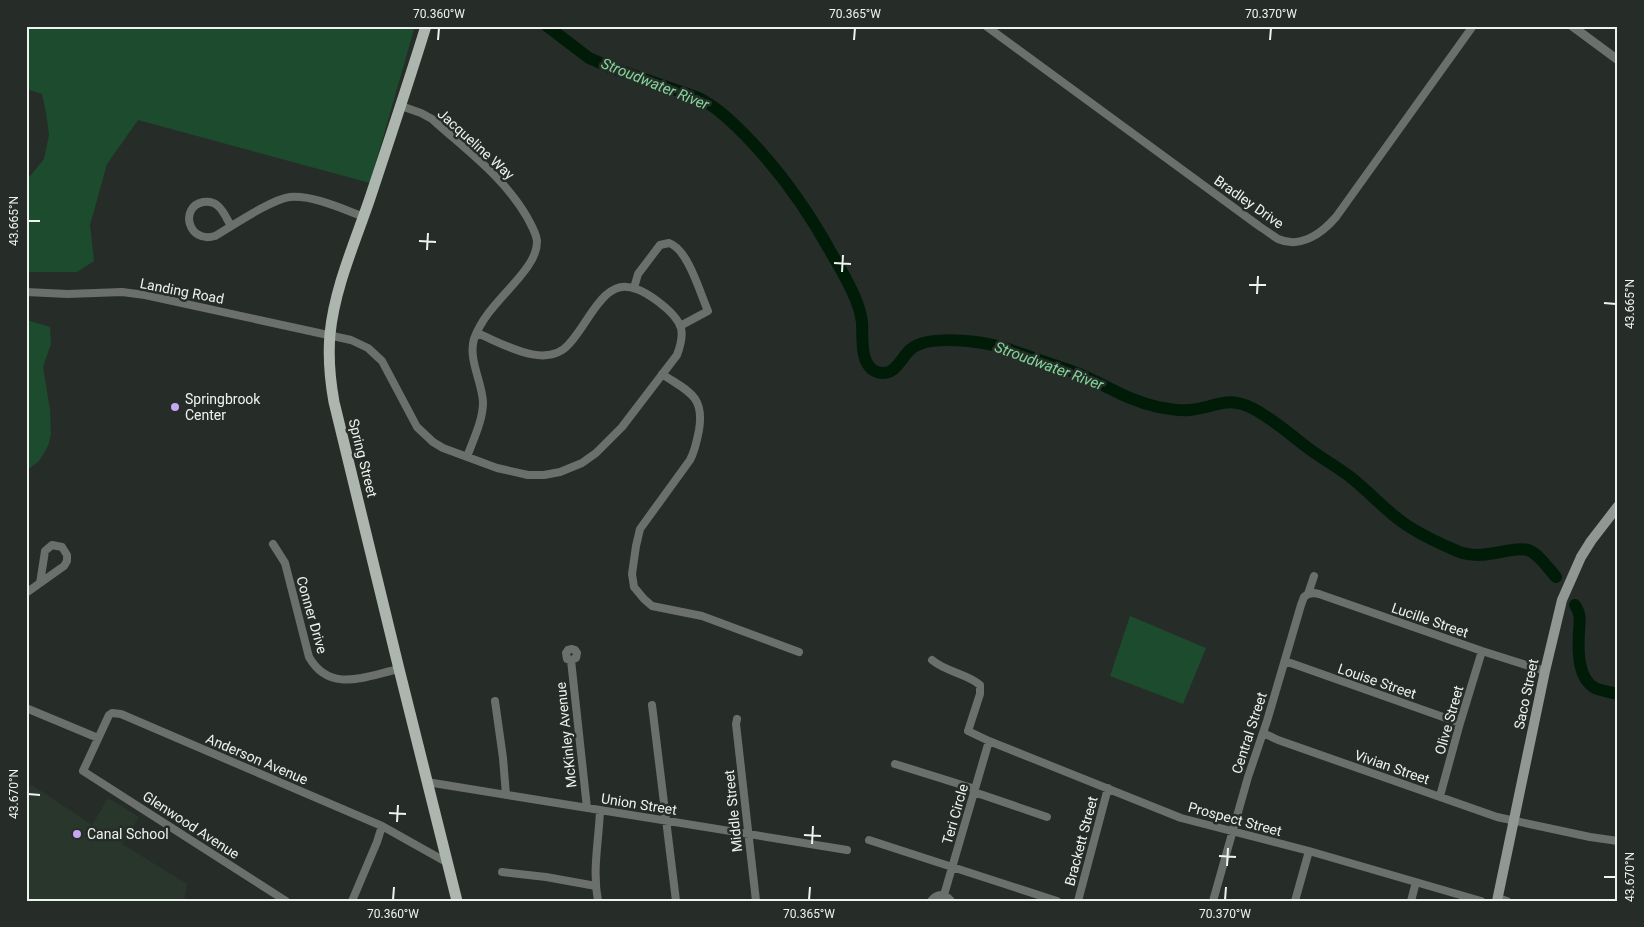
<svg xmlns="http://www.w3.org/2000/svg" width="1644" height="927" font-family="Roboto,sans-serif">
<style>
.built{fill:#29362c}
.green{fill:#1d4b2d}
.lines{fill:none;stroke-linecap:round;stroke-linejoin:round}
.river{stroke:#001c09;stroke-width:12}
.minor{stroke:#6c706d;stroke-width:8}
.tertiary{stroke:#6c706d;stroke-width:9}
.secondary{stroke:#919792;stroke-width:10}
.primary{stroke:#adb5af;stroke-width:11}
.ticks{fill:none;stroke:#eef3ef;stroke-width:2}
.poi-dot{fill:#c4a7f1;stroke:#262d28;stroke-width:2}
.labels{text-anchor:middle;stroke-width:5;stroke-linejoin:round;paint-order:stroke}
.street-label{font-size:14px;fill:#eef3ef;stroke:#262d28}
.poi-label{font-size:14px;fill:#eef3ef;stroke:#262d28;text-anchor:start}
.water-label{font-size:15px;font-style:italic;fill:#84d79c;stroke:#262d28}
.neatline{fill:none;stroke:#eef3ef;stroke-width:2}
.ticks-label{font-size:12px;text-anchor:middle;fill:#eef3ef}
</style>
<rect width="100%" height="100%" fill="#262d28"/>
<path class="built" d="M32,785L92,825L108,798L139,817L122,844L187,884L184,901H26V787Z"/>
<path class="green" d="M26,26H415L370,183L138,120L107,164L90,225L94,261L77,272H26V181L44,159L49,135L46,112L42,94L26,89Z
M30,321L50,327L51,344L43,367L50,410L51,434L48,446L39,461L26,471V322Z
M1130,616L1206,648L1183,704L1110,676Z"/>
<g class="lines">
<path class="river" d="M547,26L589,58L612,68L699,98C718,108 731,121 746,136C781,172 809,212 833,256C842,271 850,285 856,300C859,307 861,315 862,322C863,336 859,366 877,372C895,378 901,357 911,349C925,337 959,340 976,342C1000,345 1022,354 1045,362C1059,367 1073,371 1086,377C1111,388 1130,401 1158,407C1168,409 1179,411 1190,410C1217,407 1227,395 1254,409C1274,420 1291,435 1308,448C1321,458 1336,466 1349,476C1370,492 1386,512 1408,526C1423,536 1441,544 1457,551C1474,558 1490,554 1506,551C1513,550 1521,548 1528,550C1539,554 1548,568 1556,577
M1575,605C1581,614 1580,621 1579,631C1578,649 1577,678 1595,688C1602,691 1610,692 1618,694"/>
<path class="minor" d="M986,26L1259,226C1265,230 1272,235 1278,239C1301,249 1322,233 1336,217L1473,26
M401,106L421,113L432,119C466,150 504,177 527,217C531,225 536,232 537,241C537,250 533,259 528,266C511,291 485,309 474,339C468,359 482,382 483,402C483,421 473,440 467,457
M231,226C227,220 224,211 218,206C214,202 209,201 203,202C179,207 188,244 215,236C232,226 272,199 290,197C313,195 343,209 364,217
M634,288L638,274L660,245L669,243C688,249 700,293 708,311L680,326
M26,292L68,294L122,292L145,295L351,340L368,348L382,361L417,427L433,442L443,448L497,468L528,475H544L560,472L582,463L596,453L622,427L677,355C680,347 683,336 681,328C676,312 644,288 627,287C620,286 612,290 606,295C591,309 583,329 569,344C546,371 502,343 477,333
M662,374C687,391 705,395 699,430C697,440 695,451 690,460L640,529L636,546L632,574L634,587L644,599L652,606L702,616L799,652
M273,544L285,563L309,657C330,694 366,676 399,669
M26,593L64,566L67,561V555L62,547L52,545L45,551L40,583
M1308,594L1314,593L1319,594L1482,651L1545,671
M571,660L567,659L566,653L568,650L572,649L575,650L577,653L576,658L571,660L587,808
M932,660C946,672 968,674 980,685V694L968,731L989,741L1181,818L1309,851L1481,901
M1285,661L1460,723
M495,701L503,758L506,795
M652,705L676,901
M26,708L98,738
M737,719L736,724L756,901
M1263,733L1278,740L1497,817L1590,837L1618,841
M895,764L975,789
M427,782L847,850
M974,792L1047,817
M1440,796L1460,723L1482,651
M869,840L1057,901
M502,872L546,877L596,886
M944,895L989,741
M1498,898L1507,901
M286,901L83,771L109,715L112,713L121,714L382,826L448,863
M352,901L377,842L382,826
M598,901C592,870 599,840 600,810
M931,901C937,893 945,893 951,901
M1078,901L1108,788
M1213,901L1248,777L1267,721L1301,605L1304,597L1308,594L1314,576
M1295,901L1309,851
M1411,901L1416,882"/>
<path class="tertiary" d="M1572,26L1618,60"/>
<path class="secondary" d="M1497,901L1545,671L1562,600L1581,557L1591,541L1618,506"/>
<path class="primary" d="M426,26C409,81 391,135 373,189C358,236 335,284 330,334C328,357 330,380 334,402L399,669L457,901"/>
</g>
<path class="ticks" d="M438,40L439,28M854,40L855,28M1270,40L1271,28M28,221H40M419,241L436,242M427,250L428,233M834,263L851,264M842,272L843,255M1249,285H1266M1257,294L1258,276M1604,303L1616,304M28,794L40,795M389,813L406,814M397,822L398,805M804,835L821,836M812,844L813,826M1219,856L1236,857M1227,866L1228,848M1604,877H1616M393,900L394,887M809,900L810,887M1225,900L1226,887"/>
<g class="poi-dot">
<circle cx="175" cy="407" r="5"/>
<circle cx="77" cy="834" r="5"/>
</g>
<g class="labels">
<g class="street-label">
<text transform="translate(476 144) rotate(42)" y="5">Jacqueline Way</text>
<text transform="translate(1249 202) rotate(35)" y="5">Bradley Drive</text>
<text transform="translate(182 291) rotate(11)" y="5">Landing Road</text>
<text transform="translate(363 458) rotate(76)" y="5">Spring Street</text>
<text transform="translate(312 615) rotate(74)" y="5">Conner Drive</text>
<text transform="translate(1430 620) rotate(19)" y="5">Lucille Street</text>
<text transform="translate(1377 681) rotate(19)" y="5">Louise Street</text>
<text transform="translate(1526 694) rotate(-78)" y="5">Saco Street</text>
<text transform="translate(1449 720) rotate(-74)" y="5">Olive Street</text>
<text transform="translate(1249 733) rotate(-72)" y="5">Central Street</text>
<text transform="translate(566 735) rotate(-96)" y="5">McKinley Avenue</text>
<text transform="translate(257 759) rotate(23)" y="5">Anderson Avenue</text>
<text transform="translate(1392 767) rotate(19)" y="5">Vivian Street</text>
<text transform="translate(639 804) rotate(9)" y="5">Union Street</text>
<text transform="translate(733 811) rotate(-96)" y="5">Middle Street</text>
<text transform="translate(955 814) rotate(-74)" y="5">Teri Circle</text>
<text transform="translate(1235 819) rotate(15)" y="5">Prospect Street</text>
<text transform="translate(191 825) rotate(33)" y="5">Glenwood Avenue</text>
<text transform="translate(1081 841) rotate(-75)" y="5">Brackett Street</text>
</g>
<g class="poi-label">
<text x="185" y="404">Springbrook<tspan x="185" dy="16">Center</tspan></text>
<text x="87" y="839">Canal School</text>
</g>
<g class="water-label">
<text transform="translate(655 84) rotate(22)" y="5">Stroudwater River</text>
<text transform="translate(1049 366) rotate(20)" y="5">Stroudwater River</text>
</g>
</g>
<rect width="1644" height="927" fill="none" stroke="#262d28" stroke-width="55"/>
<rect x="28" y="28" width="1588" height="872" class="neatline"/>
<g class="ticks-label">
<text x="439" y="18">70.360°W</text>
<text x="855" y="18">70.365°W</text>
<text x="1271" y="18">70.370°W</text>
<text transform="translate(14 221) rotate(-90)" y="4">43.665°N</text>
<text transform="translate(1630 304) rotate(-90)" y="4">43.665°N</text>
<text transform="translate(14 794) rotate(-90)" y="4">43.670°N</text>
<text transform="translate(1630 877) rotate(-90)" y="4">43.670°N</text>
<text x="393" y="918">70.360°W</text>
<text x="809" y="918">70.365°W</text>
<text x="1225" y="918">70.370°W</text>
</g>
</svg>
